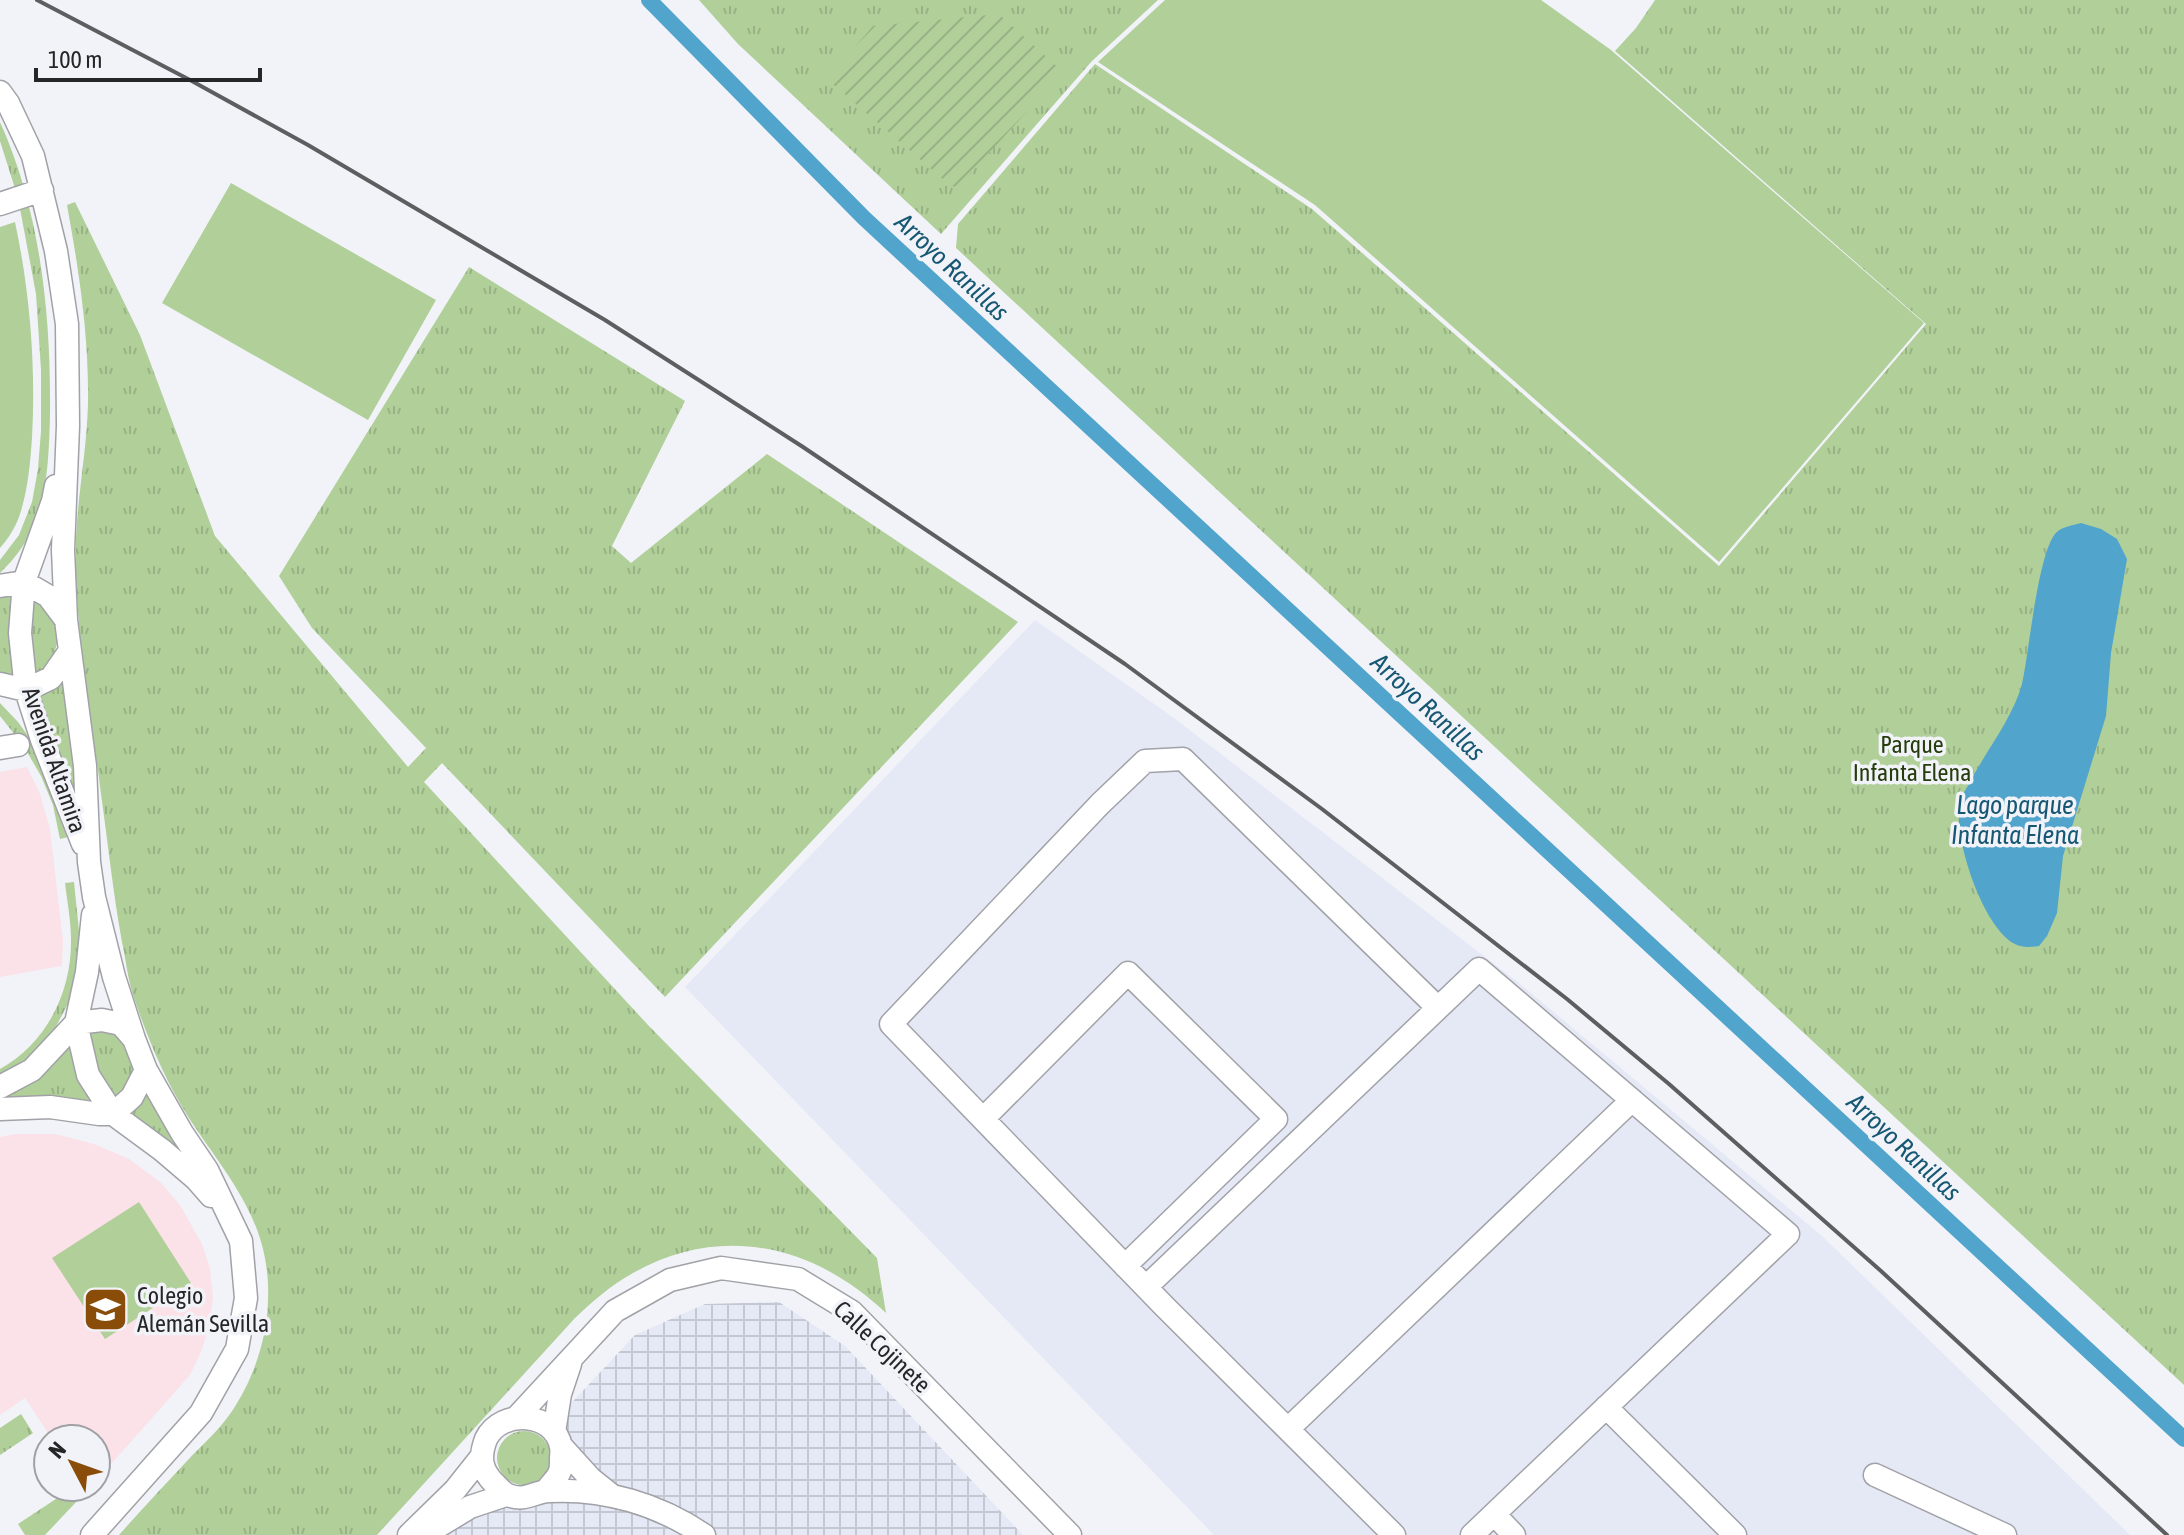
<svg xmlns="http://www.w3.org/2000/svg" width="2184" height="1535" font-family="'Asap Condensed',sans-serif">
<style>
.built{fill:#e5e9f6}
.industrial{fill:url(#industrial-grid)}
.education{fill:#fbe1e8}
.grass{fill:url(#grass-tufts)}
.garden{fill:url(#garden-furrows)}
.pitch{fill:#b0cf99}
.water{fill:#51a4cc}
.lines{fill:none;stroke-linecap:round;stroke-linejoin:round}
.canal{stroke:#51a4cc;stroke-width:16}
.minor-casing{stroke:#a1a2a7;stroke-width:25}
.minor{stroke:#fff;stroke-width:22}
.rail{stroke:#5e5e61;stroke-width:4}
.labels{text-anchor:middle;stroke-width:7;stroke-linejoin:round;paint-order:stroke}
.park-label{font-size:24px;fill:#253c0c;stroke:#f1f3f8}
.street-label{font-size:24px;fill:#262628;stroke:#f1f3f8}
.poi-label{font-size:24px;fill:#262628;stroke:#f1f3f8;text-anchor:start}
.water-label{font-size:26px;font-style:italic;fill:#165773;stroke:#f1f3f8}
</style>
<defs>
<pattern id="industrial-grid" width="8" height="8" patternUnits="userSpaceOnUse" patternTransform="scale(2)"><rect width="8" height="8" fill="#e5e9f6"/><path d="M0 4h8M4 0v8" fill="none" stroke="#c4c8d3"/></pattern>
<pattern id="grass-tufts" width="24" height="20" patternUnits="userSpaceOnUse" patternTransform="scale(2)"><rect width="24" height="20" fill="#b0cf99"/><path d="M3 7l-1-3M5 7V3M7 7l1-3M15 17l-1-3M17 17v-4M19 17l1-3" fill="none" stroke="#97b284"/></pattern>
<pattern id="garden-furrows" width="10" height="10" patternUnits="userSpaceOnUse" patternTransform="scale(2)"><rect width="10" height="10" fill="#b0cf99"/><path d="M-1 1l2-2M0 10L10 0M9 11l2-2" fill="none" stroke="#97b284"/></pattern>
</defs>
<rect width="100%" height="100%" fill="#f1f3f8"/>
<path class="built" d="M1035,620L1174,718L1519,983L1822,1236L2130,1535H1214L685,987Z"/>
<path class="industrial" d="M779,1302L845,1346L1023,1535H448L635,1335L705,1304Z"/>
<path class="education" d="M27,767L40,794L50,829L63,941L62,966L0,977V772Z
M15,1134H55L94,1144L129,1159L160,1182L180,1205L202,1244L210,1269L213,1297L210,1323L201,1352L190,1375L96,1481V1439H52L25,1398L0,1415V1137Z"/>
<path class="grass" d="M699,0H1158L1092,61L941,234L738,44Z
M1655,0H2184V1385L956,248L958,224L1095,64L1312,209L1719,566L1926,324L1615,51L1636,28Z
M0,122C41,213 51,316 50,415C49,450 48,490 35,523C27,542 15,559 0,573V560L19,535L32,502L38,469L41,431V370L36,294L18,198L0,141Z
M75,202L140,335L215,536L408,767L426,748L312,628L279,576L469,267L685,401L612,546L631,563L767,454L1018,622L665,997L442,763L424,782L648,1025L877,1258L886,1313C814,1245 722,1223 633,1273C611,1285 593,1301 575,1318L377,1535H119C141,1510 164,1486 187,1461C201,1446 218,1431 230,1414C253,1381 267,1340 268,1300C271,1220 227,1177 187,1115C164,1078 148,1039 134,998C128,980 126,961 122,942C113,893 108,843 101,794C91,712 73,620 76,538C78,493 87,448 88,403C89,336 79,271 67,205Z
M13,594L15,679L0,677V596Z
M33,597C66,616 65,656 34,677L29,652Z
M64,677L79,795H75L35,695Z
M0,703L18,722L31,740L65,820L68,837L60,839L53,805L41,776L23,745L0,716Z
M74,882L81,950L71,998L50,1038L29,1059L0,1079V1069C47,1043 72,991 71,939C71,920 67,901 65,883Z
M87,1031C94,1031 101,1030 107,1032C129,1038 140,1068 128,1087C125,1092 119,1096 114,1101L98,1075Z
M70,1039L96,1107L0,1103V1097Z
M146,1092L187,1160L128,1113Z
M21,1414L33,1433L0,1455V1428Z
M497 1458a27 27 0 1 1 54 0a27 27 0 1 1-54 0Z
M71,1489L78,1500L45,1535H25L18,1524Z"/>
<path class="garden" d="M999,14L1063,72L958,187L951,186L827,79L873,26Z"/>
<path class="pitch" d="M1165,0H1541L1611,50L1924,323L1719,562L1315,205L1098,62Z
M231,183L436,300L368,420L162,303Z
M15,222C30,292 36,366 32,438C30,465 28,491 19,517C15,528 8,539 0,548V227Z
M139,1202L191,1283L105,1339L52,1258Z"/>
<path class="water" d="M2081,523L2101,529L2117,539L2127,559L2111,653L2106,716L2063,856L2057,913L2047,936L2039,946C2030,947 2023,948 2015,944C1983,928 1952,836 1960,802C1961,795 1968,787 1971,780C1987,750 2013,717 2022,684C2029,655 2038,546 2058,531C2063,527 2074,525 2081,523Z"/>
<g class="lines">
<path class="canal" d="M649,0L864,218L2184,1439"/>
<defs>
<path id="minor" d="M0,92L8,103L33,156L56,251L67,324L68,426L63,550L66,620L85,766L89,862L94,897L114,977L134,1039L146,1070L182,1133L207,1170L241,1241L246,1298L237,1349L201,1413L92,1535
M0,204L42,190
M56,486L53,501L24,582L20,633L26,690L42,740L83,844
M0,586L24,582L48,596L66,620
M0,684L26,690L51,678L69,652
M0,748L18,745
M93,915L87,972L76,1023L88,1075L113,1114L162,1150L196,1179L211,1196
M0,1087L32,1070L76,1023L102,1020L121,1024L134,1039
M0,1109L50,1107L99,1114H113L132,1097L146,1070
M983,1119L1128,973L1276,1119L1125,1266
M1146,1287L1479,969L1788,1234L1472,1535
M1606,1407L1735,1535
M517,1417L615,1311L670,1280L721,1268L798,1279L852,1312L1070,1535
M1288,1429L1632,1100
M554,1432L560,1394L570,1364
M561,1446L590,1478L610,1494
M1875,1475L2005,1535
M546,1491C550,1485 558,1478 560,1471C561,1469 561,1462 561,1459C561,1455 562,1451 561,1447C555,1412 501,1408 486,1439C479,1457 481,1470 494,1483C498,1487 503,1493 508,1495C525,1502 533,1492 549,1491C604,1488 658,1504 704,1535
M1494,1514L1514,1535
M409,1535L455,1490L482,1456
M424,1535L470,1507L506,1495
M1394,1535L1165,1307L891,1024L1100,804L1145,761L1183,759L1438,1008"/>
</defs>
<use href="#minor" class="minor-casing"/>
<use href="#minor" class="minor"/>
<path class="rail" d="M37,0L190,80L308,145L605,320L803,447L1125,664L1322,809L1567,999L1669,1084L1881,1271L2167,1535"/>
</g>
<defs>
<symbol id="school-square" viewBox="-11 -11 22 22"><rect x="-9" y="-9" width="18" height="18" rx="4" fill="#894d09" stroke="#f1f3f8"/><path d="M0-5L7-2L0 1L-7-2ZM-4 1L0 2.5L4 1V4Q0 6-4 4Z" fill="#fff"/></symbol>
</defs>
<g fill-rule="evenodd">
<use href="#school-square" x="80" y="1284" width="51" height="51"/>
</g>
<g class="labels">
<g class="park-label">
<text x="1912" y="753">Parque<tspan x="1912" dy="28">Infanta Elena</tspan></text>
</g>
<g class="street-label">
<text transform="translate(54 760) rotate(71)" y="8">Avenida Altamira</text>
<text transform="translate(882 1347) rotate(43)" y="8">Calle Cojinete</text>
</g>
<g class="poi-label">
<text x="137" y="1304">Colegio<tspan x="137" dy="28">Alemán Sevilla</tspan></text>
</g>
<g class="water-label">
<text transform="translate(952 267) rotate(43)" y="9">Arroyo Ranillas</text>
<text transform="translate(1428 707) rotate(43)" y="9">Arroyo Ranillas</text>
<text x="2015" y="814">Lago parque<tspan x="2015" dy="30">Infanta Elena</tspan></text>
<text transform="translate(1904 1147) rotate(43)" y="9">Arroyo Ranillas</text>
</g>
</g>
<g transform="translate(72 1463) rotate(311)"><circle r="38" fill="#f1f3f8" stroke="#a0a1a5" stroke-width="2"/>
<path d="M0-6L14 30L0 20L-14 30Z" fill="#894d09"/>
<text y="-12" font-size="22" font-weight="bold" text-anchor="middle" fill="#262628">N</text>
</g>
<path d="M36 68v12h224v-12" fill="none" stroke="#262628" stroke-width="4"/>
<text x="48" y="68" font-size="24" fill="#262628" stroke="#f1f3f8" stroke-width="6" paint-order="stroke">100 m</text>
</svg>
